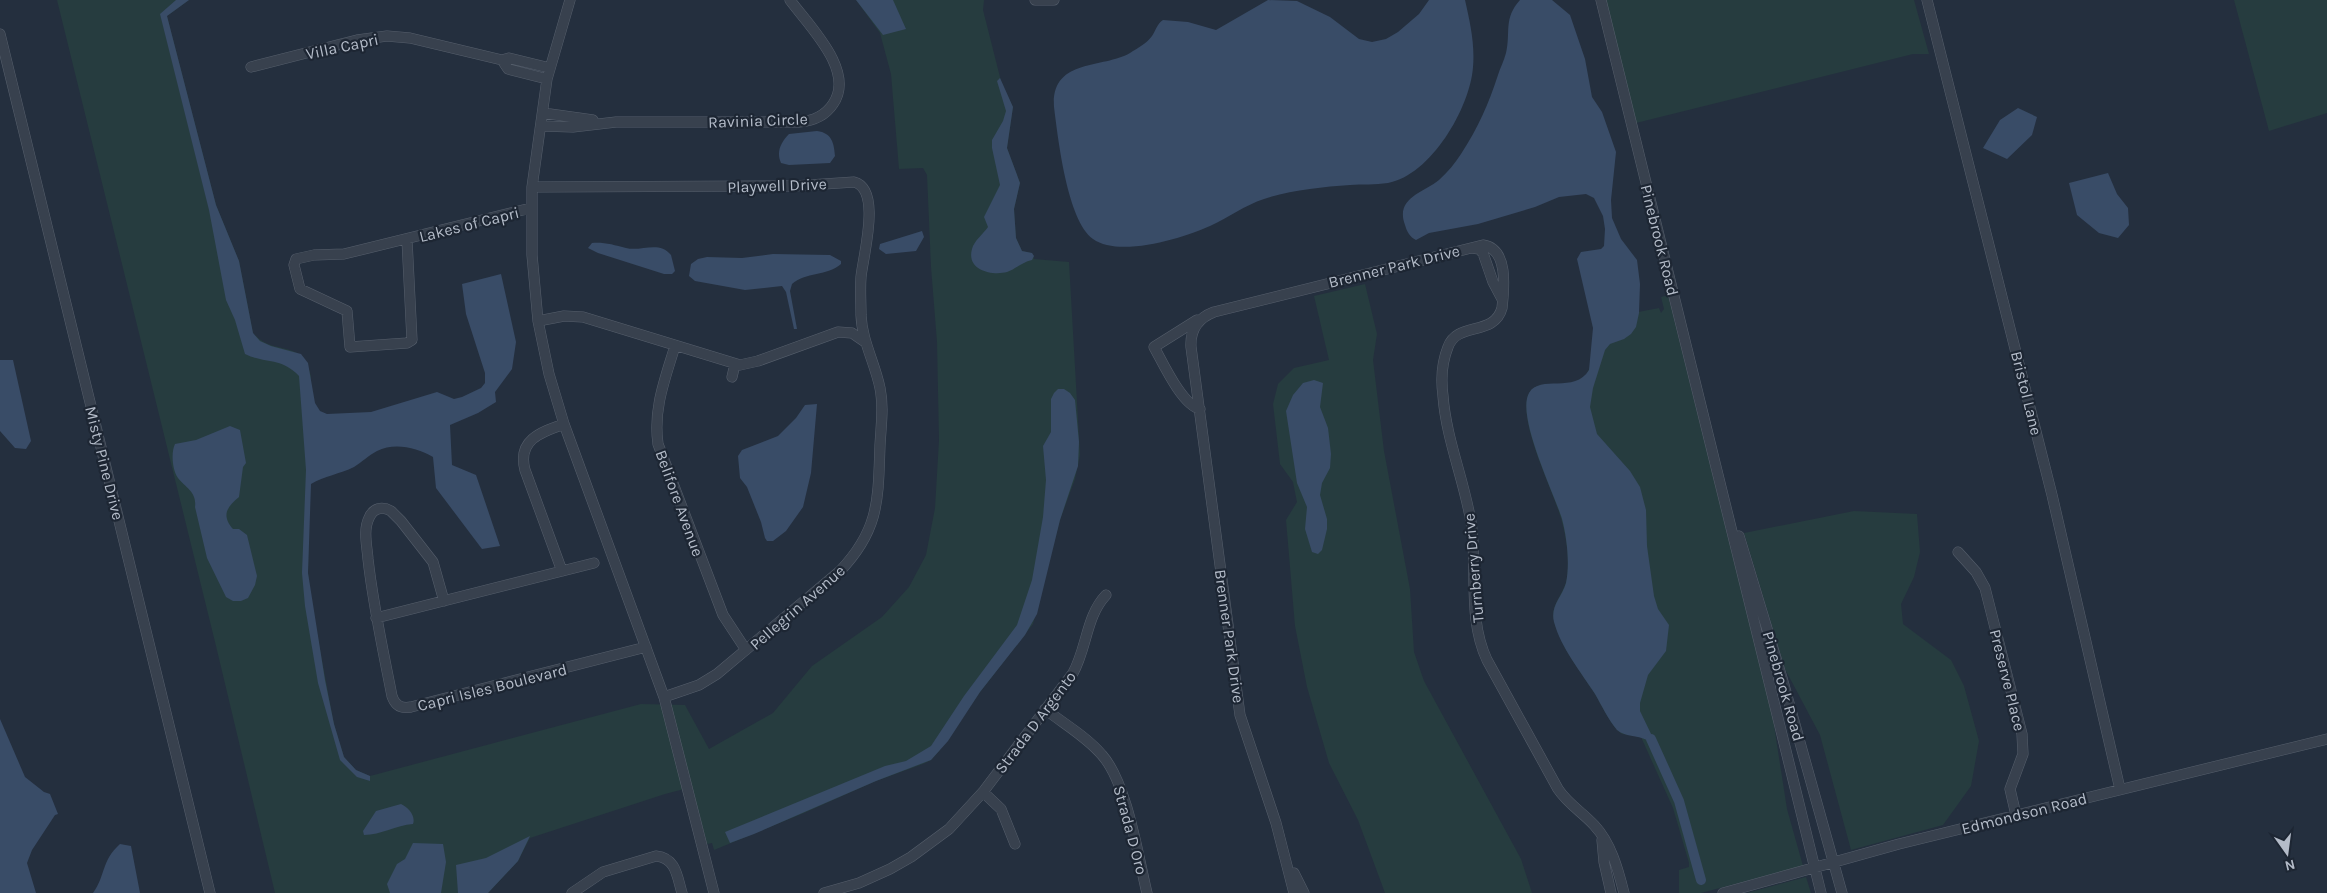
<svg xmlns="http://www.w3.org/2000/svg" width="2327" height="893" font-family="Karla,sans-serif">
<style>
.green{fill:#263c3f}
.water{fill:#394c67}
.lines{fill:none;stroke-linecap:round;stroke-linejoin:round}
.canal{stroke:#394c67;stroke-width:10}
.minor-casing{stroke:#565f6c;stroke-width:11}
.minor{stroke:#38414e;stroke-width:10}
.labels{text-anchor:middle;stroke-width:4.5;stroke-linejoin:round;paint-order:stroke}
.street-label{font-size:16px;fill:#b4bcc9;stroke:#1d2633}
</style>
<rect width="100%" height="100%" fill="#242f3e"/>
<path class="green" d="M57,0H189L167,16L216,205L239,261L253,333C275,358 302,337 311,376L308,573L312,607L334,724L344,757L356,770L370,776L641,704L685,705L709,749L773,713L812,666L882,617L909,587L926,555L935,508L939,440L937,342L931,267L927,175L923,168L899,169L891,74L880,33L856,0H984L983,10L1002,85L1013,107L1007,148L1020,183L1014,209L1016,238L1022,251L1032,253L1034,259L1069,262L1080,455L1075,479L1060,520L1033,624L980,692L939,751L931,760L923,764L876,781L804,813L714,850L712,843L707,844L692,787L665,794L530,838L518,861L488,893H275L216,646Z
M1606,0H1914L1929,54H1913L1636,123Z
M2234,0H2327V113L2269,131Z
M1365,284L1377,334L1373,360L1384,451L1410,589L1414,652L1424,681L1521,859L1532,893H1385L1358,820L1329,763L1307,687L1295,626L1286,520L1297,502L1293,482L1280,464L1273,404L1278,384L1294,368L1329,360L1314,296Z
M1668,295L1773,719L1787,809L1803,866L1701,893H1679V870L1689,867V863L1673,808L1641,737L1622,734L1617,730C1608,719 1602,706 1595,694C1581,672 1561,648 1554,621C1550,606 1562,596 1566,582C1570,565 1567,540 1562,522C1554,491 1518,424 1528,395C1534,380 1553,386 1566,384C1573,383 1580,380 1586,375C1595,361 1595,337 1592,321L1659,308L1661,313L1664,309L1661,297Z
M1854,511L1917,514L1920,552L1914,577L1901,604L1903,624L1951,660L1964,686L1979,741L1971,786L1943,825L1851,850L1820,735L1785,669L1744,533Z
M1806,877L1811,893H1747Z"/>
<path class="water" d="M176,0H189L167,16L216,205L239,261L253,333L260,341L271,346L301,354L308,363L315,403L320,411L327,414L371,412L437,392L454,399L462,397L481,388L485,383V373L466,314L462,284L501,274L516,342L512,369L495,392L496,402L478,413L450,425L452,465L476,475L500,546L482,549L436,488L433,457C417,448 395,442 377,451C369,455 362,462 354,467C340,474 324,476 311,484L308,573L325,680L334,724L344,757L356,770L370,776V781L357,777L340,760L318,683L305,606L302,573L306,470L299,376C281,357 265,364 245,354L235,320L226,300L209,210L160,14Z
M856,0H893L906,29L883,35Z
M1268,0L1297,1L1330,17L1359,39L1372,42L1386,39L1398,32L1419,14L1429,0H1465C1470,22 1475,44 1473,67C1470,108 1431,175 1388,183C1375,185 1362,184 1350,185C1322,187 1291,190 1264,199C1245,205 1228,218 1210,226C1184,238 1119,258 1093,239C1067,220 1058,138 1054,107C1051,58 1102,69 1130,53C1138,48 1147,43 1152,36C1156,30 1157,24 1163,20L1188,22L1216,30Z
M1520,0H1552L1570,15L1585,59L1592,97L1602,112L1616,152L1611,200L1612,218L1621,239L1637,260L1640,284L1639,313L1636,327L1631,334L1624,339L1610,344L1605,350L1593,388L1590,407L1597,434L1630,471L1640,487L1646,510L1647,546L1654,596L1658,609L1669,625L1666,651L1648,675L1640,703V711L1653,738L1647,740C1637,735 1625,737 1617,730C1608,719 1602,706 1595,694C1581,672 1561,648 1554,622C1550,606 1562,597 1566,583C1570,564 1567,538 1562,519C1554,493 1516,416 1529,393C1540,374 1575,394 1589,370L1593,328L1577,259L1581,252L1601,249L1604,246L1605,229L1603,216L1594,198L1586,194L1559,197L1535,207L1478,224L1429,233L1416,240C1410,237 1407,232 1405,225C1395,198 1423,193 1439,180C1448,172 1455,163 1461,154C1478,128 1489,103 1498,75C1500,68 1504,61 1506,53C1511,32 1503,19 1520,0Z
M1000,78L1013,107L1007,148L1020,183L1014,209L1016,238L1022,251L1032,253L1034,256L1032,260C1022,262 1016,269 1007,272C992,276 966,270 972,249C974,241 983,234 988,227L984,217L1000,185L992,148V140L1003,121L1006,111L997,81Z
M2018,108L2037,117L2032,135L2007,159L1983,148L2000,120Z
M817,131C832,133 834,143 835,156L830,163L789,165L781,163C776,152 781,142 789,134Z
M2108,173L2117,194L2128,208L2129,225L2118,238L2099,233L2077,215L2069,183Z
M922,231L924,237L916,251L886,254L879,249L880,244Z
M592,243C604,242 614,245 626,248C641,252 659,240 671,255L675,271L672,274H664L598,253L588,248Z
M773,254L830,255L841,261V264C828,276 805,272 792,284L790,291L797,329H794L786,292L782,286L745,290L695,281L689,276L691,264L698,259L707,257L742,258Z
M0,360H13L31,441L26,449L15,448L0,431Z
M1314,380L1323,383L1320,407L1328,428L1331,454L1330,468L1322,483L1320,495L1327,519V529L1322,550L1318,554L1312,552L1305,529L1307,507L1297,483L1286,411L1293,395L1303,383Z
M1058,389H1064L1070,393L1075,400L1079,442L1078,466L1060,520L1037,614L1025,635L980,692L948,741L931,760L876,781L754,834L730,843L725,832L885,766L906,761L931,746L964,696L1017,625L1032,580L1043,517L1046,480L1043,446L1051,432V399L1054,393Z
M817,404L811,473L803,507L786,531L773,541H767L765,538L761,522L747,487L740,478L738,456L742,450L778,436L796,418L805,405Z
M230,426L240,430L246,463L243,467L239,497C227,507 221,515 233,529H239L247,535L257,576L255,585L248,598L241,601H233L226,597L207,558L195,507C197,492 186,488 178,478C172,470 171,452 175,444L196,440Z
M0,719L25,777L44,792L50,794L58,814L55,815L32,850L27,863L36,893H0Z
M401,804C408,807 416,816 413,824C396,825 381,835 364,835L363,831L376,811Z
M530,836L518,861L488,893H458L456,865L486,858Z
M413,843L443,844L446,862L441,893H390L387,884L397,864L405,859Z
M120,844L131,846L140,893H93C106,875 101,861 120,844Z"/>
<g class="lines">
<path class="canal" d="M1651,739L1679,801L1701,880"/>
<defs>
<path id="minor" d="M570,0L547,79L532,187V255L538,321L549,374L564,424L664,697L714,893
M1035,0H1054
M1601,0L1821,893
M1927,0L2052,495L2120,789
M0,34L210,893
M502,60L508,69L547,79
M251,67L357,40L387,36L410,38L502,60L509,58L550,68
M543,113L593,120
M541,126L573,127L616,122H799C813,121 825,116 833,104C856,71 809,26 790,0
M532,187L794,186L854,182C882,189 863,256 861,277C860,289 861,302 861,315C862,341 875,363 880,388C884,407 881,426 880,445C878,499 880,529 840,571L717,674L699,685L664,697
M407,240L412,340L407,343L350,347L347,311L300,289L294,265L296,259L314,255L344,254L531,208
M1472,248L1479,249L1483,253L1493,282L1502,299
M1197,320L1154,347C1163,363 1182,405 1200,409
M538,321L564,316L583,317L740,365L758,361L838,332L852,333L865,342
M675,346C665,379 653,409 658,444L723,615L746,650
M732,377L735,364
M1739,536L1782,678L1842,893
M1958,552L1976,572L1985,588L2022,734L2023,754L2010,789L2016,815
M562,571L525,470C517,440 541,432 564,424
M444,601L433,562L401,521L391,511C382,506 373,508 369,518C363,530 367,546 368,559C373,605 383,650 392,696C395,705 401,709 411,707L646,647
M376,618L594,563
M1045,709C1064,724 1087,737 1102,755C1127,783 1138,856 1147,893
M983,792L1001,809L1015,844
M1602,840L1604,862L1611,893
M1294,873L1304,893
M572,893L603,872L656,856C676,858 677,876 682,893
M824,893L859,883L890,869L911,857L949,829L983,792L1073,673C1087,648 1086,616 1106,595
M1294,893L1276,823L1240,715L1191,347C1190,330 1198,318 1214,312L1483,245C1509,249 1504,289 1502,308C1494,337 1457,321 1448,347C1442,362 1441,381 1443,396C1446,438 1464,480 1471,522C1478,567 1467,618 1487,660L1558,789C1568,804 1582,812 1594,825C1611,843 1618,869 1624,893
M1723,893L1899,844L2327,739"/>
</defs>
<use href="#minor" class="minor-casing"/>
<use href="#minor" class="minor"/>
</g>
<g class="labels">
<g class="street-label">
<text transform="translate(342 46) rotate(-12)" y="6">Villa Capri</text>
<text transform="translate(758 120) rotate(-2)" y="6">Ravinia Circle</text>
<text transform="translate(777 185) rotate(-2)" y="6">Playwell Drive</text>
<text transform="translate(469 224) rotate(-14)" y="6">Lakes of Capri</text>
<text transform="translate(1660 240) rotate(76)" y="6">Pinebrook Road</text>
<text transform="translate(1394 266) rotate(-14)" y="6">Brenner Park Drive</text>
<text transform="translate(2027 393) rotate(76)" y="6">Bristol Lane</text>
<text transform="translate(105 463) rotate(76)" y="6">Misty Pine Drive</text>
<text transform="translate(680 503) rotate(70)" y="6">Belifore Avenue</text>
<text transform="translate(1473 568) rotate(-95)" y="6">Turnberry Drive</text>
<text transform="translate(797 607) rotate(-41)" y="6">Pellegrin Avenue</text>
<text transform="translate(1230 636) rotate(82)" y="6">Brenner Park Drive</text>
<text transform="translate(2008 680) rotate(76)" y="6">Preserve Place</text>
<text transform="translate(1784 686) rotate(74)" y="6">Pinebrook Road</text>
<text transform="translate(492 687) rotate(-14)" y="6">Capri Isles Boulevard</text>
<text transform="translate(1035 722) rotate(-53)" y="6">Strada D Argento</text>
<text transform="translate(2024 813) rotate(-14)" y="6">Edmondson Road</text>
<text transform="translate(1131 830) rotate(75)" y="6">Strada D Oro</text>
</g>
</g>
<g transform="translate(2287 853) rotate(166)" stroke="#1d2633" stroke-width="4" paint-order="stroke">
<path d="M0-4L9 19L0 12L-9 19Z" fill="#b4bcc9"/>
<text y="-8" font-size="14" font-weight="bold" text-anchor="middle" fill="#b4bcc9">N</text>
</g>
</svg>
